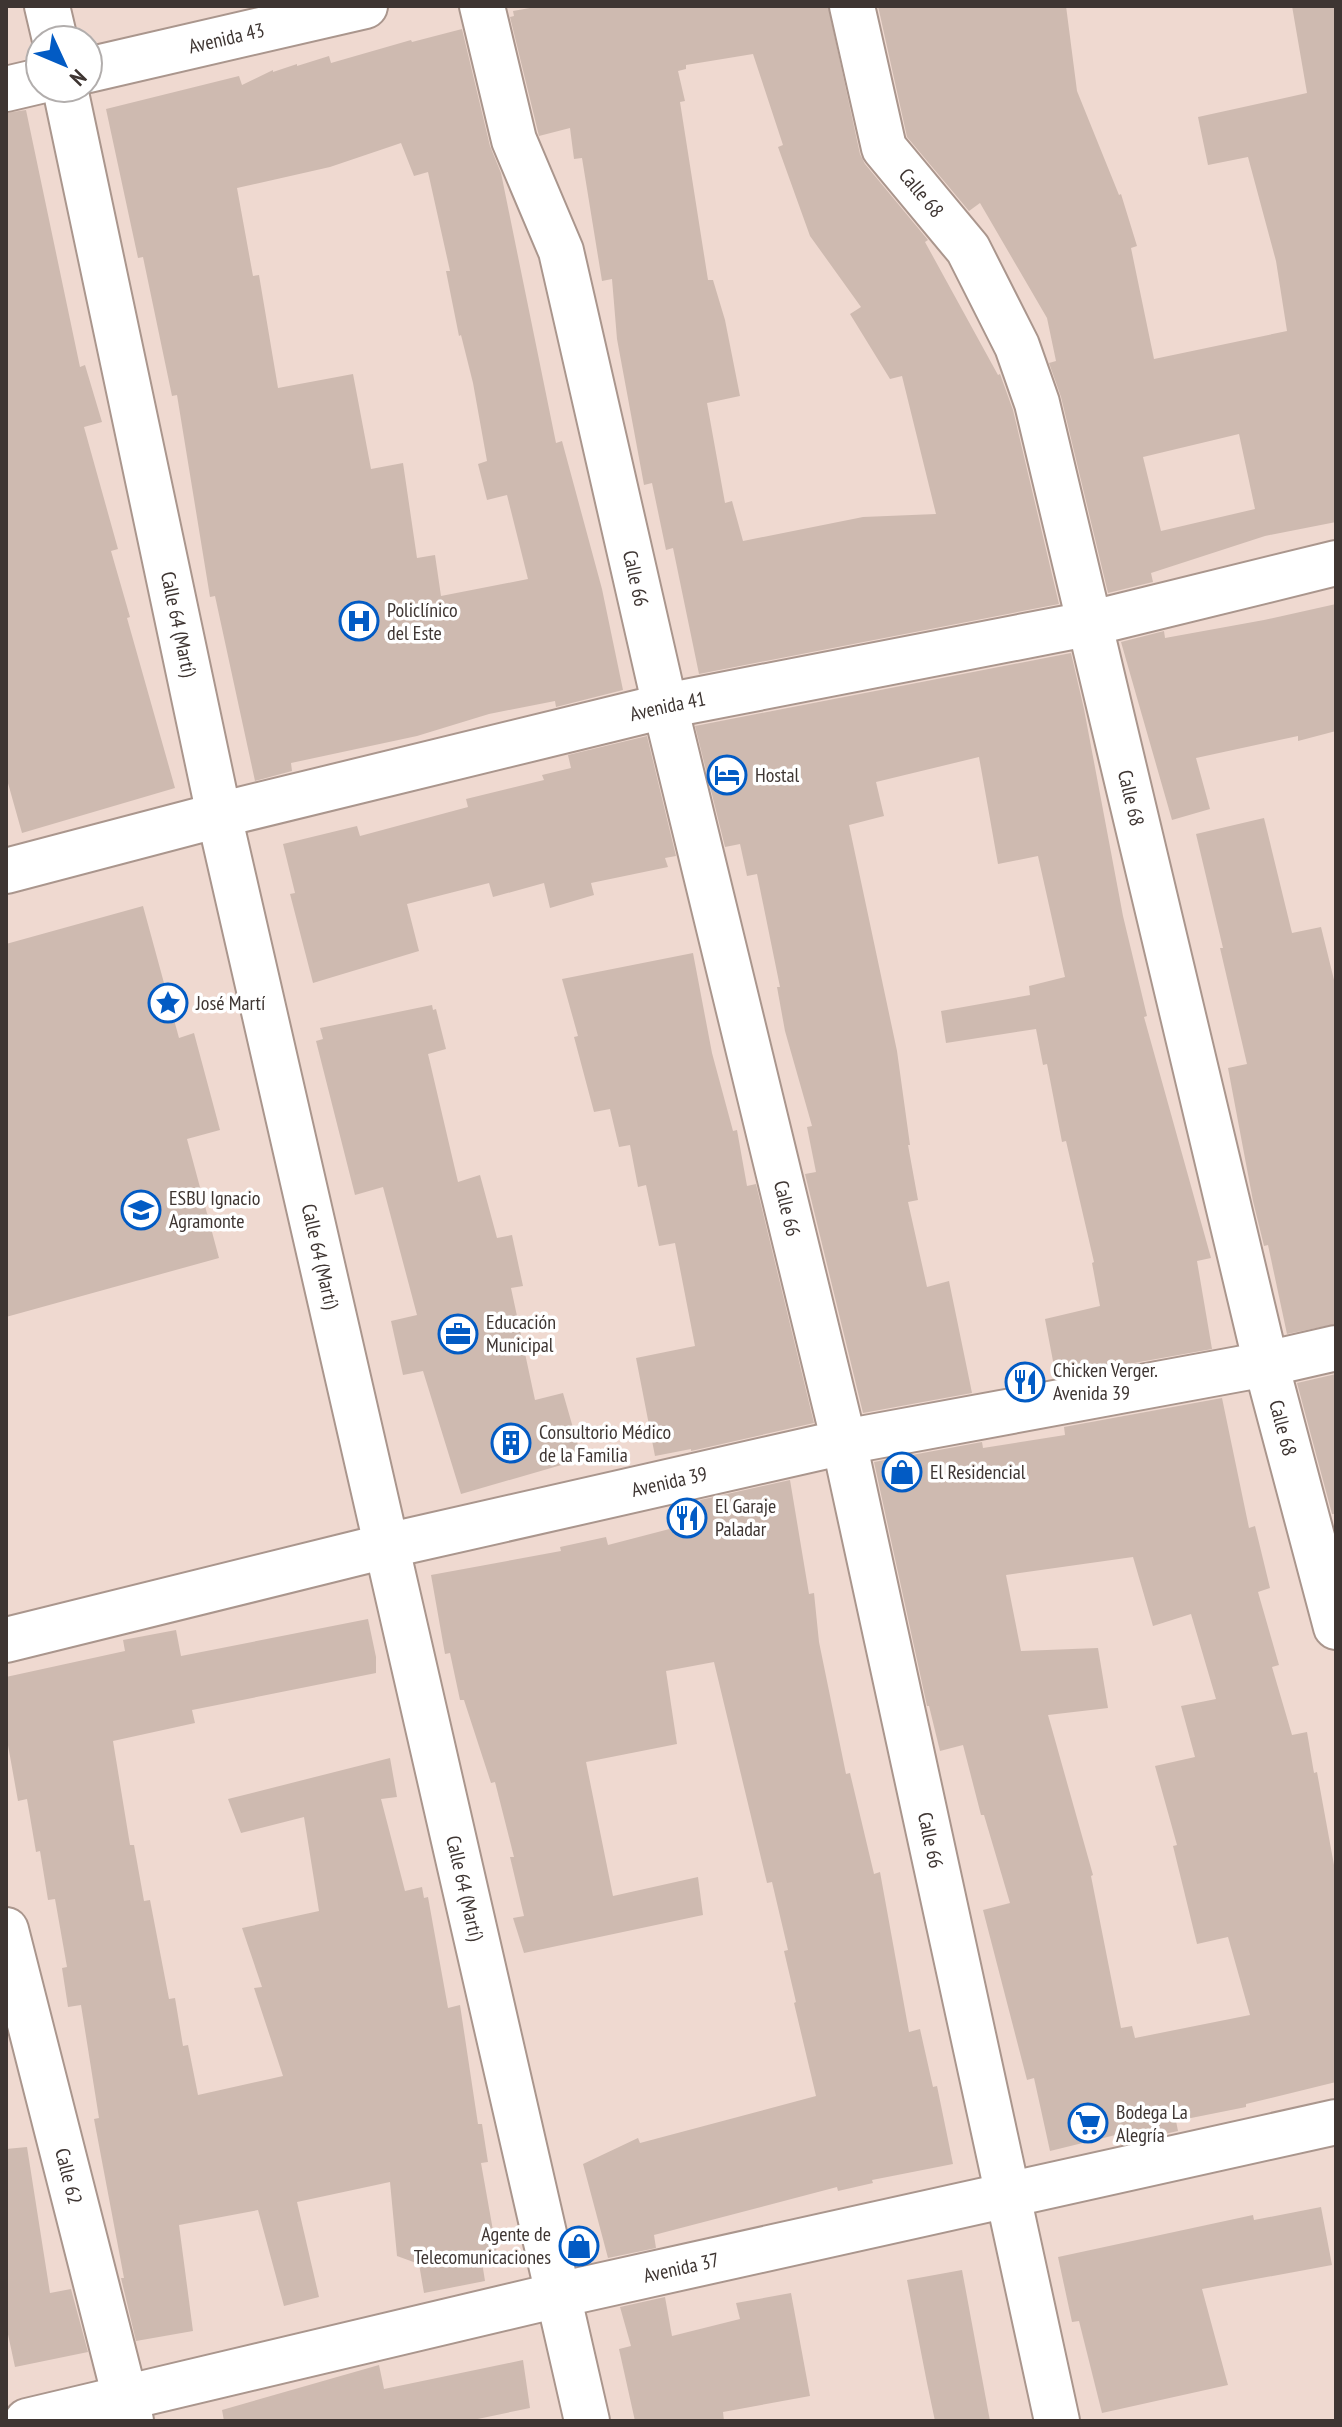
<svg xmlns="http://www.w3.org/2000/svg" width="1342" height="2427" font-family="'PT Sans Narrow',sans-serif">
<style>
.building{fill:#cebab0;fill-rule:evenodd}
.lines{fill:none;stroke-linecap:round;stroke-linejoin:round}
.street-casing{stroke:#aa968d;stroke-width:48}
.street{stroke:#fff;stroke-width:44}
.labels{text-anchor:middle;stroke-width:7;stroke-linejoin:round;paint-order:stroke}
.street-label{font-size:20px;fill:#3e3532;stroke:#fff}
.poi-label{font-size:20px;fill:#3e3532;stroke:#fff;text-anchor:start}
</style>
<rect width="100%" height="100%" fill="#efd9d0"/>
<path class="building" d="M541,6H828L860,154L865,164L928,240L925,242L998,375L1000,374L1013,410L1059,604L699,674L673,548L666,550L652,483L644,485L617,339L612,279L602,281L582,158L574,159L570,128L539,136L510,17L514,16L513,11ZM753,54L783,145L778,147L810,236L861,307L850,314L890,379L902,376L936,514L863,517L743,541L732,501L725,503L707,403L740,396L725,320L713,280H708L680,102L685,101L678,71L686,69V65Z
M878,6H1066L1077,91L1119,195L1121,194L1137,246L1131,248L1154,359L1287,331L1276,261L1248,157L1208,165L1198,117L1307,93L1292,6H1336V522L1265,536L1151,573L1153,582L1108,593L1061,397L1049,363L1056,361L1047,318L980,203L969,211L907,137ZM1239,434L1255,509L1161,531L1143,457Z
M462,29L490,146L501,173L556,443L562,441L602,589L623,690L556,707L555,701L489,714L417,736L291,763L292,771L255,781L215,596L210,597L177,395L172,396L143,257L138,258L106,109L239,76L242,85L273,70V72L297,64V66L329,56L331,63L411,40L412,42ZM401,143L414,176L428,172L450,271H446L459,336L461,335L473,383L487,461L478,464L487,500L507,495L528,579L441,596L435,555L417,558L403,463L371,469L353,374L278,388L259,275L253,276L237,188L330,167Z
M26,110L80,367L85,365L102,422L84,427L118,549L111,551L130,617L127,618L175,788L22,833L6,776V113Z
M1336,604V731L1298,741V736L1196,758L1210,809L1172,820L1121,642L1164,631L1165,638L1264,620Z
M1071,653L1084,709L1123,916L1147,1016L1144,1017L1211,1258L1197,1261L1212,1349L1056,1377L1045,1319L1100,1306L1092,1263L1094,1262L1066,1141L1062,1142L1047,1064L1043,1065L1036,1029L946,1043L941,1011L1030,995L1029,986L1065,977L1038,856L998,864L979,757L876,782L884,816L849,825L897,1051L910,1145H908L918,1200L908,1202L927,1287L949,1281L972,1393L863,1413L805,1174L816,1172L807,1127L812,1126L785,1031L777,987H780L757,874L747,876L740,844L725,847L695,726Z
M647,736L676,856L665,858L668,867L591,883L594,895L550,908L544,883L493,897L489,883L407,904L419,951L313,983L290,894L295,893L283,844L357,826L360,836L468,807L466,799L544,780L542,775L571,768L568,755Z
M1264,818L1292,933L1321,927L1336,988V1324L1287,1334L1268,1245L1264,1246L1253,1201L1228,1068L1247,1064L1220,948H1223L1196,834Z
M143,906L179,1038L194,1033L220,1130L187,1139L219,1258L6,1317V944Z
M693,953L712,1053L733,1131L737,1130L747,1186L756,1184L814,1423L691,1451V1449L655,1456L636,1358L695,1346L675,1243L659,1246L646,1185L638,1187L630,1145L619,1147L610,1109L594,1112L574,1037L578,1036L562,979Z
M432,1005L433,1010L436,1009L446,1049L428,1054L458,1182L480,1175L497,1238L512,1235L523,1286L511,1288L535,1400L563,1393L582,1459L461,1494L423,1371L403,1375L391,1321L417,1315L383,1187L355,1195L316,1041L323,1039L320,1028Z
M1336,1374V1514H1332L1297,1383Z
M1222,1398L1249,1528L1255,1526L1270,1588L1258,1592L1279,1665L1272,1667L1292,1735L1307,1732L1314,1773L1317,1772L1336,1876V2082L1246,2104V2107L1176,2121L1178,2131L1142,2139L1140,2129L1050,2151L1034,2078L1027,2080L983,1910L1010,1903L984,1815H981L963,1745L940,1751L929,1706H927L874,1462L982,1442L983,1448L1065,1435L1064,1427ZM1133,1557L1153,1626L1191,1614L1216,1699L1181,1706L1195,1757L1155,1766L1177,1845L1173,1846L1197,1944L1228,1937L1250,2015L1135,2038L1132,2026L1121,2028L1091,1876L1093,1875L1048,1715L1108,1708L1098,1648L1021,1651L1006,1575Z
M790,1480L809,1594L814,1593L819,1642L846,1774L850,1773L874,1874L880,1872L909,2032L920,2029L933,2087L937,2086L953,2164L872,2180L873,2183L838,2191L837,2187L654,2235L656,2248L608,2258L583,2164L638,2138L640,2143L816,2096L794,2003L796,2002L784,1951L788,1950L772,1882L767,1883L714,1662L666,1671L677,1744L586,1762L613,1896L698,1877L703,1915L524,1953L513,1918L524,1916L510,1857H514L495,1782L491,1783L464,1700H460L450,1653L445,1654L431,1575L561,1551L560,1547L606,1537L608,1545L704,1520L700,1500Z
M368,1619L376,1657V1673L192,1710L195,1723L113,1741L130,1845H134L144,1901L150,1900L169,1999L175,1998L183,2046L188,2045L198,2095L283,2076L254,1988L262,1987L242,1928L319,1911L304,1817L241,1833L228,1799L390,1758L397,1797L381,1799L405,1891L422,1887L424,1898L428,1897L448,2008L460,2005L478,2124H482L488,2162L481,2163L497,2253L481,2256L485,2281L424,2293L419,2264L397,2256L390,2182L297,2202L319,2297L284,2306L258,2210L179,2225L193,2331L136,2341L121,2278H124L94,2119L99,2118L81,2005L68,2007L62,1968L67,1967L55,1899L48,1900L40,1851L36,1852L27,1799L18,1801L6,1734V1677L125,1651L123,1640L176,1630L181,1656Z
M27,2147L50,2293L71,2289L88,2352L15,2367L6,2325V2149Z
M1321,2207L1332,2265L1202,2289L1228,2385L1102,2413L1079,2321L1072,2322L1058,2257L1253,2215L1254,2220Z
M962,2270L990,2421H935L927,2383L907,2280Z
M791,2293L810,2396L723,2412L724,2421H635L619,2349L631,2346L620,2307L665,2297L672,2336L740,2319L736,2303Z
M523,2360L530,2408L468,2421H224L222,2410L379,2365L384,2389Z"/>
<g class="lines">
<defs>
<g id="street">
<path d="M47,6L55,40"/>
<path id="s1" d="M482,6L514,140L561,251L665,706L844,1442L1057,2421"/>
<path id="s2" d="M852,6L884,148L968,249L1017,346L1037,403L1266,1364L1336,1627"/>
<path id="s3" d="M88,70L365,6"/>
<path id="s4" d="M65,88L219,815L587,2421"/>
<path d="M6,89L40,81"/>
<path id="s5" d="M6,871L219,815L665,706L1092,623L1336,563"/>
<path id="s6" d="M6,1640L386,1546L844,1442L1266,1364L1336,1348"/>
<path id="s7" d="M6,1930L131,2421"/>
<path id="s8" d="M27,2421L558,2295L1336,2122"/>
</g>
</defs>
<use href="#street" class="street-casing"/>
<use href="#street" class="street"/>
</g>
<defs>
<symbol id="hospital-ring" viewBox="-11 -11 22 22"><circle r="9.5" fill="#fff" stroke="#025bc4" stroke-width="1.5"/><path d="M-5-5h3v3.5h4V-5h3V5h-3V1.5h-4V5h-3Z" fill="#025bc4"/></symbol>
<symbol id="hotel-ring" viewBox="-11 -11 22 22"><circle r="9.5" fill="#fff" stroke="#025bc4" stroke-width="1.5"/><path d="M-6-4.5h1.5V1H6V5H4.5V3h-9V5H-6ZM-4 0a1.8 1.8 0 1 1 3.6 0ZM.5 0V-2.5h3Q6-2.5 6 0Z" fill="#025bc4"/></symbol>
<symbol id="sight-ring" viewBox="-11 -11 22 22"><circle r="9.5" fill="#fff" stroke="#025bc4" stroke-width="1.5"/><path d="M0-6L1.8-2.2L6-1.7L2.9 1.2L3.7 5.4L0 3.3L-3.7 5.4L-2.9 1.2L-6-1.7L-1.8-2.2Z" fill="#025bc4"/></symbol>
<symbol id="school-ring" viewBox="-11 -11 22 22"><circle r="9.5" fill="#fff" stroke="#025bc4" stroke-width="1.5"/><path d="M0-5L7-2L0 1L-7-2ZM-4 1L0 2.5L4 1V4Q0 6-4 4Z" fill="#025bc4"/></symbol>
<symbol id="office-ring" viewBox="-11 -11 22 22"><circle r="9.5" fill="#fff" stroke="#025bc4" stroke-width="1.5"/><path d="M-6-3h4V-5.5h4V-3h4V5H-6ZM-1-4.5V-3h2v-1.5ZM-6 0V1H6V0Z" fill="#025bc4"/></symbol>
<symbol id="restaurant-ring" viewBox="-11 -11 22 22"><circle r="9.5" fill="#fff" stroke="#025bc4" stroke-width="1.5"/><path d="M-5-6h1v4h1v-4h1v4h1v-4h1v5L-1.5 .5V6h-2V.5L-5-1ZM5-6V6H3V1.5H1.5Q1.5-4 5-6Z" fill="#025bc4"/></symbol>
<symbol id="building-ring" viewBox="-11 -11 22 22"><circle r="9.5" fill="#fff" stroke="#025bc4" stroke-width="1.5"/><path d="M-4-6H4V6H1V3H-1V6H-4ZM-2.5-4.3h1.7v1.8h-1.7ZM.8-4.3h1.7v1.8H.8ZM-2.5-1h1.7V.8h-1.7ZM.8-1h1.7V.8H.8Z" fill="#025bc4"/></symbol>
<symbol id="shop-ring" viewBox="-11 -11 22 22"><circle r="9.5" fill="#fff" stroke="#025bc4" stroke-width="1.5"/><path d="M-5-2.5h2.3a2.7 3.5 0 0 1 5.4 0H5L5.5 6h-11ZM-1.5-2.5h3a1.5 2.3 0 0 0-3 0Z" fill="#025bc4"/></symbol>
<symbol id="supermarket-ring" viewBox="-11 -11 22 22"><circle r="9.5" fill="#fff" stroke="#025bc4" stroke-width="1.5"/><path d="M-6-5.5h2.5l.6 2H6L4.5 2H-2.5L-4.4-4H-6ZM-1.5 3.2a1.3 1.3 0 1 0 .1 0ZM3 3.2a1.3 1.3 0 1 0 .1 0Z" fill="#025bc4"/></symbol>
</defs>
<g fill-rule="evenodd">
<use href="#hospital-ring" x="337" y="599" width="44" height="44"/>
<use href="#hotel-ring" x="705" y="753" width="44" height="44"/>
<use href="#sight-ring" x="146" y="981" width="44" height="44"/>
<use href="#school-ring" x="119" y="1188" width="44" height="44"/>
<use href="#office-ring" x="436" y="1312" width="44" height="44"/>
<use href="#restaurant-ring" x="1003" y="1360" width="44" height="44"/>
<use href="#building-ring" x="489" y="1421" width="44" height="44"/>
<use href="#shop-ring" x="880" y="1450" width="44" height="44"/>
<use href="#restaurant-ring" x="665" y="1496" width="44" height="44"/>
<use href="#supermarket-ring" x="1066" y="2101" width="44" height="44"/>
<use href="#shop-ring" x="557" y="2224" width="44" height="44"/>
</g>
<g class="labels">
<g class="street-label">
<text dy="7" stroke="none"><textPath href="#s3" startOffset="142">Avenida 43</textPath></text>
<text dy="7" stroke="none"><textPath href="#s2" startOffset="204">Calle 68</textPath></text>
<text dy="7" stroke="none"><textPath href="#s1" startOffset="594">Calle 66</textPath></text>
<text dy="7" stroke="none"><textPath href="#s4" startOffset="548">Calle 64 (Martí)</textPath></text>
<text dy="7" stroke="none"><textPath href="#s5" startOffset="682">Avenida 41</textPath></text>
<text dy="7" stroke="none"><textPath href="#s2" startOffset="852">Calle 68</textPath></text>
<text dy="7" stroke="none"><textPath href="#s1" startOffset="1242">Calle 66</textPath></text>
<text dy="7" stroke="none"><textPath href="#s4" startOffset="1196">Calle 64 (Martí)</textPath></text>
<text dy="7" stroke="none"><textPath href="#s2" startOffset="1500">Calle 68</textPath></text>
<text dy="7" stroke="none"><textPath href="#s6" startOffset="682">Avenida 39</textPath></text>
<text dy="7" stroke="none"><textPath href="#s1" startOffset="1890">Calle 66</textPath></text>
<text dy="7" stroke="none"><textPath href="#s4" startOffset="1844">Calle 64 (Martí)</textPath></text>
<text dy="7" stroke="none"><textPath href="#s7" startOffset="254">Calle 62</textPath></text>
<text dy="7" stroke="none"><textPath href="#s8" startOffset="672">Avenida 37</textPath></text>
</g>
<g class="poi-label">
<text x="387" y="617">Policlínico<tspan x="387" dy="23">del Este</tspan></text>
<text x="755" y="782">Hostal</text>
<text x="196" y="1010">José Martí</text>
<text x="169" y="1205">ESBU Ignacio<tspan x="169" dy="23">Agramonte</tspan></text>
<text x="486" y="1329">Educación<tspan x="486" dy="23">Municipal</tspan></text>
<text x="1053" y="1377">Chicken Verger.<tspan x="1053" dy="23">Avenida 39</tspan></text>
<text x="539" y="1439">Consultorio Médico<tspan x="539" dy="23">de la Familia</tspan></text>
<text x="930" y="1479">El Residencial</text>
<text x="715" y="1513">El Garaje<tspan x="715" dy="23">Paladar</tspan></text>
<text x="1116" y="2119">Bodega La<tspan x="1116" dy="23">Alegría</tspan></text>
<text x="551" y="2241" text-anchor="end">Agente de<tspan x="551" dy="23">Telecomunicaciones</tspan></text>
</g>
</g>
<rect width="1342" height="2427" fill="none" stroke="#3e3532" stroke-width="16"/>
<g transform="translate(64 64) rotate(134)"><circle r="38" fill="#ffffff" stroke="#b2aead" stroke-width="2"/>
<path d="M0-6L14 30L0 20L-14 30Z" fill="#025bc4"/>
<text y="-12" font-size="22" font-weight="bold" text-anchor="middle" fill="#3e3532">N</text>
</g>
</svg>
